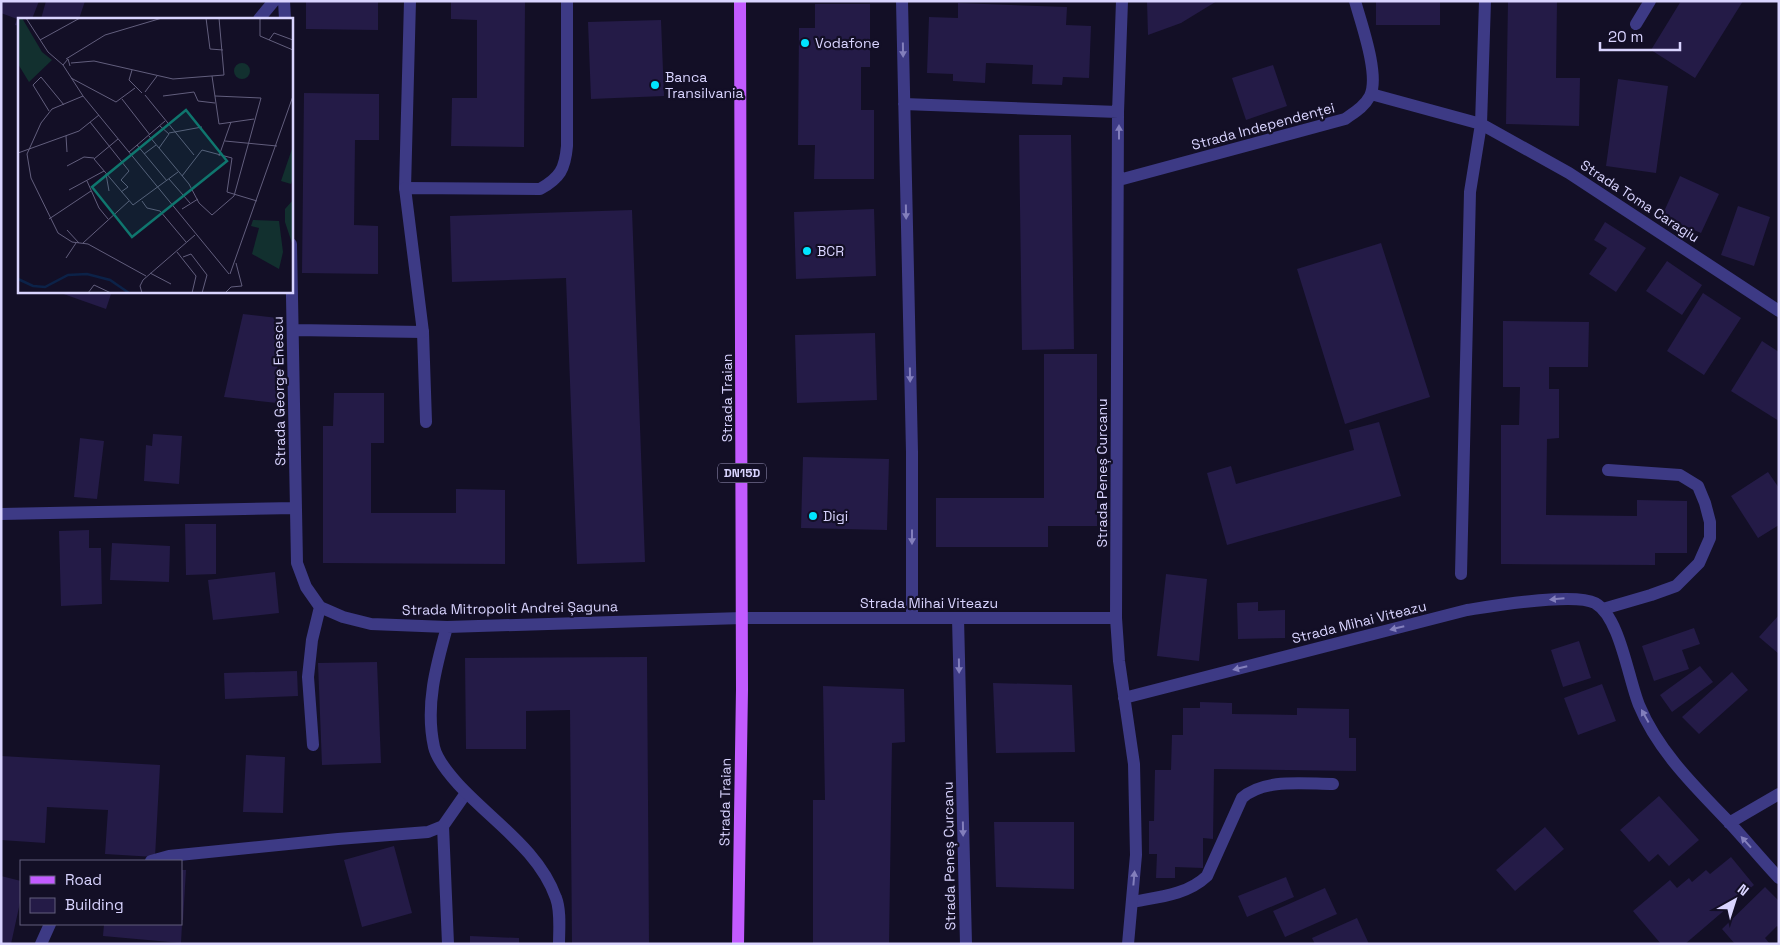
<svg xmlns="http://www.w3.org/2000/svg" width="1780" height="945" font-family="'Space Grotesk',sans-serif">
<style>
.building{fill:#241b47}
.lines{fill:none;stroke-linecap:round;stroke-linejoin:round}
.service{stroke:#3d3a85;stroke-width:12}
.minor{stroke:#3d3a85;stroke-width:12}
.primary{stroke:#c25bff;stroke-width:12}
.oneway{fill:#837fbc}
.poi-dot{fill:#00e5ff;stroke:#130f26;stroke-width:2}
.labels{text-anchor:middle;stroke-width:4.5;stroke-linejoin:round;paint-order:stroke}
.shield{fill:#130f26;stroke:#9e99be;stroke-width:1}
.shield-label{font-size:12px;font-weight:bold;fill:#d9d4ff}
.poi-label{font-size:14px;fill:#d9d4ff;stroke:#130f26;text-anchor:start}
.street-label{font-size:14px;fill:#d9d4ff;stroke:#130f26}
.inset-river{fill:none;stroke:#0c2248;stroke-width:2.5}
.inset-road{fill:none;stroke:#625e7d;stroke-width:1}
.view{fill:#0f766e;fill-opacity:0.15;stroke:#0f766e;stroke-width:2.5}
.inset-edge{fill:none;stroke:#d9d4ff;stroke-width:2.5}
</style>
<rect width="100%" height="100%" fill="#130f26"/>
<path class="building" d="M1,1H39L32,19H19V26L15,25L17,19L1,13Z
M46,1H85L79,19H41Z
M306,1H378V30L306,29Z
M451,1H525L524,147L451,146L452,98H477V20L451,19Z
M1147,1H1217L1181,23L1148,35Z
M1376,1H1440V25H1376Z
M1508,1H1557L1556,78H1580L1579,126L1506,124Z
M1681,1H1743L1695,78L1651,50Z
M958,3L1067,7L1066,25L1091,26L1089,78L1063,77L1062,85L1032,84L1033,65L986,63L985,83L953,81V74L927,73L929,17L958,18Z
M815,4H870V67H861V110H874V179H814L815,145H798L799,28H815Z
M661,20L664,96L591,99L588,22Z
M1273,65L1287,106L1246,120L1232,78Z
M1618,79L1668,86L1656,173L1606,166Z
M304,93L379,94V140H355L354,225L378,226V274L302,273Z
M1019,135H1071L1074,349L1022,350Z
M1680,176L1719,194L1701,233L1662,216Z
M1738,206L1770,217L1754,266L1721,255Z
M874,209L876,276L796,279L794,212Z
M632,210L645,562L577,564L566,278L452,282L450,216Z
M1605,222L1646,248L1616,292L1589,274L1607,248L1594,240Z
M1381,243L1430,397L1345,424L1297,269Z
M1667,261L1702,285L1682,315L1646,291Z
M55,291H112L106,309Z
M1703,293L1741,318L1704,375L1667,351Z
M243,314L278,318L277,403L224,397Z
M1503,321L1589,322L1588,367H1549V389H1559V438L1547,439L1546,515L1637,516V500L1687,501V553H1655V565L1501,564V425H1519L1520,387H1503Z
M875,333L877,400L797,403L795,335Z
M1762,341L1779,352V421L1731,391Z
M1044,354H1097V526H1048V547H936V498H1044Z
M334,393H384V443H371V513H456V489L505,490V564L323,563V426H333Z
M1379,422L1401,496L1227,545L1207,473L1231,466L1236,484L1354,450L1349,430Z
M153,434L182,436L179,484L144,481L146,445L152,446Z
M80,438L104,441L97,499L74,497Z
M803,457L889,459L887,530L801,528Z
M1768,472L1779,488V525L1758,538L1731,496Z
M185,524H216V574L186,575Z
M89,530V548H101L102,604L61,606L59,531Z
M112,543L170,546L169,582L110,580Z
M275,572L279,613L213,620L208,580Z
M1166,574L1207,579L1199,661L1157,656Z
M1258,602V611L1285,610V638L1238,639L1237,603Z
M1779,615V654L1759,637Z
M1694,628L1700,644L1682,650L1689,669L1654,681L1642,646Z
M1579,641L1591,678L1563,687L1551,650Z
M647,657L649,944H572L570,710L526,711V749H466L465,658Z
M377,662L381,763L322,765L318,663Z
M1700,666L1713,682L1672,712L1660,695Z
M297,671L298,696L225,699L224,673Z
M1732,672L1748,690L1699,734L1682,717Z
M993,683L1072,685L1075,752L996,753Z
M1602,684L1616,721L1578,735L1564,698Z
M823,686L904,689L905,742L892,743L889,944H813V800H825Z
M1200,702L1232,703V714L1297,715V708L1349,709V738H1356V771L1214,769L1213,839L1203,838V868L1175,867V878H1156L1157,854H1149V821H1154L1155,770H1171L1172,735H1183V708H1200Z
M246,755L285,757L283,813L243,812Z
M1,756L160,765L155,857L105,854L108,810L47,807L45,843L1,840Z
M1659,796L1699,840L1669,866L1658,854L1649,862L1620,830Z
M994,822H1074V889L996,887Z
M1545,827L1564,849L1515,891L1496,870Z
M394,846L412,913L362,927L344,860Z
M1731,857L1754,885L1685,944H1661L1633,911L1670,880L1677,888L1689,878L1692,882L1706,870L1710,874Z
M181,870H186L183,920H181Z
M1,876L21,881V898L11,944H1Z
M1286,877L1294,897L1247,917L1238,896Z
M1765,887L1779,901V928L1777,926L1765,938L1770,944H1735L1722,929Z
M1325,888L1337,914L1285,937L1273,911Z
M1357,918L1369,944H1315L1312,938Z
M104,924H182L181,943L103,936Z
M470,936L519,938V944H470Z"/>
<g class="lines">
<path class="service" d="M1636,24L1650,1
M405,188L410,1
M423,332L426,422
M1603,609L1651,595L1676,586L1699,563L1710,538V522L1705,503L1698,486L1680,475L1608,470
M443,826L448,944
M151,861L169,856L338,839L428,832L443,826L466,793
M1132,902C1159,897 1187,895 1207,876L1242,798C1264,778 1305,784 1333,784
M41,944L50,924"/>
<path class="minor" d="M284,1L285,19
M902,1L912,452V618
M1122,1L1118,112L1116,618L1119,661L1134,764L1136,855L1128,944
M259,19L274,1
M1371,94L1481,124L1569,173L1779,311
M904,104L1118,112
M1119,180L1345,119C1355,112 1364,107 1370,96C1380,75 1361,23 1355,1
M291,244L297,563L306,587L320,607L343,617L371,624L447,627L742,618H1116
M294,330L423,332L405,188L540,189C560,178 565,169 567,146V1
M1,514L295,508
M1461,574L1470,192L1481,124L1485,1
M958,618L966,944
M447,627C436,666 425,706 434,747C437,760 449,774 458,784C492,821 539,850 556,898C561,911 559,930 559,944
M1124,698L1467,610C1493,606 1574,592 1595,603C1620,617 1628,678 1639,705C1657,749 1693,785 1726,819C1744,838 1761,859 1779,878
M313,745L308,677L312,640L320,607
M1729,823L1779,794"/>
<path class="primary" d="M738,944L742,689L740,1"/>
</g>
<defs><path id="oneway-solid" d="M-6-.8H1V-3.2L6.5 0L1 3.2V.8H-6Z" transform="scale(1.25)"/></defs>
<g class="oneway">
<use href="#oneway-solid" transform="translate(903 50) rotate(89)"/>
<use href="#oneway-solid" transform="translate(1119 132) rotate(-90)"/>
<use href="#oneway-solid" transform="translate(906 212) rotate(89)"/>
<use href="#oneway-solid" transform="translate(910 375) rotate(89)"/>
<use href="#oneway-solid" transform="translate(912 537) rotate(90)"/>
<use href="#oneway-solid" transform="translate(1557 599) rotate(175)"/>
<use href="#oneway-solid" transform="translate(1397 628) rotate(166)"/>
<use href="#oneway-solid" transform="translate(959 666) rotate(89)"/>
<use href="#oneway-solid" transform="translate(1240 668) rotate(166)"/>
<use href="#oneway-solid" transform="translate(1645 716) rotate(-119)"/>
<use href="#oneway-solid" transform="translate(963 829) rotate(89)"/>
<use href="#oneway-solid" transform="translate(1746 842) rotate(-132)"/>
<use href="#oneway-solid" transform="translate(1134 878) rotate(-85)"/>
</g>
<g class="poi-dot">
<circle cx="805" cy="43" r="5"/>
<circle cx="655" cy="85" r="5"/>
<circle cx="807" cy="251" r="5"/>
<circle cx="813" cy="516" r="5"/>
</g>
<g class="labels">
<rect class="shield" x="718" y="463.5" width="48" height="19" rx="4"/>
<g class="shield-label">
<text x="742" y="477">DN15D</text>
</g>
<g class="poi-label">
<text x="815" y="48">Vodafone</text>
<text x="665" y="82">Banca<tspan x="665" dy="16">Transilvania</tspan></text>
<text x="817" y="256">BCR</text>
<text x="823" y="521">Digi</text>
</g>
<g class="street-label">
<text transform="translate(1263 126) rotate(-15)" y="5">Strada Independenței</text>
<text transform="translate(1640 201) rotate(33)" y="5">Strada Toma Caragiu</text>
<text transform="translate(279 391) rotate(-91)" y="5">Strada George Enescu</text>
<text transform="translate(727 398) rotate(-90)" y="5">Strada Traian</text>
<text transform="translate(1102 473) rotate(-90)" y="5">Strada Peneș Curcanu</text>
<text x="929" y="608">Strada Mihai Viteazu</text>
<text transform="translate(510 608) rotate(-1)" y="5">Strada Mitropolit Andrei Șaguna</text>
<text transform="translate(1359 622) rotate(-14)" y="5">Strada Mihai Viteazu</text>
<text transform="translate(725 802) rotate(-89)" y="5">Strada Traian</text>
<text transform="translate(949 856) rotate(-91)" y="5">Strada Peneș Curcanu</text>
</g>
</g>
<g transform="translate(18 18)">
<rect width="275" height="275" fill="#130f26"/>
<path d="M0,0H4L24,34L34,42L11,64L0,46ZM216 53a8 8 0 1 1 16 0a8 8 0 1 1-16 0ZM275,128V160L273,166L263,163ZM275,182V228L267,204V191ZM235,202L261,203L265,234L261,251L234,236L241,210L233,208Z" fill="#12302f"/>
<path class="inset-river" d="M0,261L15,268L27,269L50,257L69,256L92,262L111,275"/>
<path class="inset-road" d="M8,0L30,34L45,47L65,78L211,256M188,0L192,31L205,32M242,0V18L275,32M22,22L62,0M251,22L256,15L275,22M48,41L87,17L144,0M53,45L76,43L155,61L206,57L201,0M45,47L50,41L52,48M114,52L111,62L124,75M194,58L201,106L236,101M53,60L98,84L117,70M127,74L139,58M127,77L176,137M65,78L34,91L23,105L9,136L13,160L40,215L54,224L70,226L128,258M145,78L176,74L180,83L197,85M104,81L132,117M31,93L15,67L23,59L46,87M72,104L111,153L103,162L110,169L103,174M151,115L184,109M48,118L49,134M131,118L171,166L181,185L194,197L216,178L243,80L197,78M100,121L76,141L115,187L160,154M207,123L259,128M119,127L149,163M141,130L151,116L142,108M111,134L147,103M0,135L61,113L81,97M126,136L138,127M201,138L213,104M49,148L66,139L76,140M88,156L91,173M164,158L184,132L214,140L209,174L239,183M151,161L172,185M69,163L81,190L90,201M51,172L86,153M124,183L129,190L142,193L168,224M164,191L180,181M31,201L73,173M49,212L61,225M65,225L111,183M159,234L178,258L174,275M165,239L173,236L189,257L184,275M48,240L58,225M218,245L224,268M132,255L153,266M212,256L275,78M208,274L213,269L224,268M70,275L76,267L93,275M124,275L122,268L125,262L177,217"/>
<path class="view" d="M168,92L209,143L114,219L74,169Z"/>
<rect width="275" height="275" class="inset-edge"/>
</g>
<rect width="1780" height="945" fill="none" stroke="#d9d4ff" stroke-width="5"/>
<rect x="20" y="860" width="162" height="65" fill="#130f26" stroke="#625e7d"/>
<rect x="30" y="876" width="25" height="8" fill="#c25bff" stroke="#625e7d"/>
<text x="65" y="885" font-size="15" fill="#d9d4ff">Road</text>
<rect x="30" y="898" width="25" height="15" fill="#241b47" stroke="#625e7d"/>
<text x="65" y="910" font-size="15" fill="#d9d4ff">Building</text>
<g transform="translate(1735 900) rotate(39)" stroke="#130f26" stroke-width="4" paint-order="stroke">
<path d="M0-4L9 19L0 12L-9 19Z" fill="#d9d4ff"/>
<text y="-8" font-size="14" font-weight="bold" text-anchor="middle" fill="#d9d4ff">N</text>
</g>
<path d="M1600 42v8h80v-8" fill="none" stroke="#d9d4ff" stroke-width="2.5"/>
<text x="1608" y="42" font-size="15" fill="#d9d4ff" stroke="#130f26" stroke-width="4" paint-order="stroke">20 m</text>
</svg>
